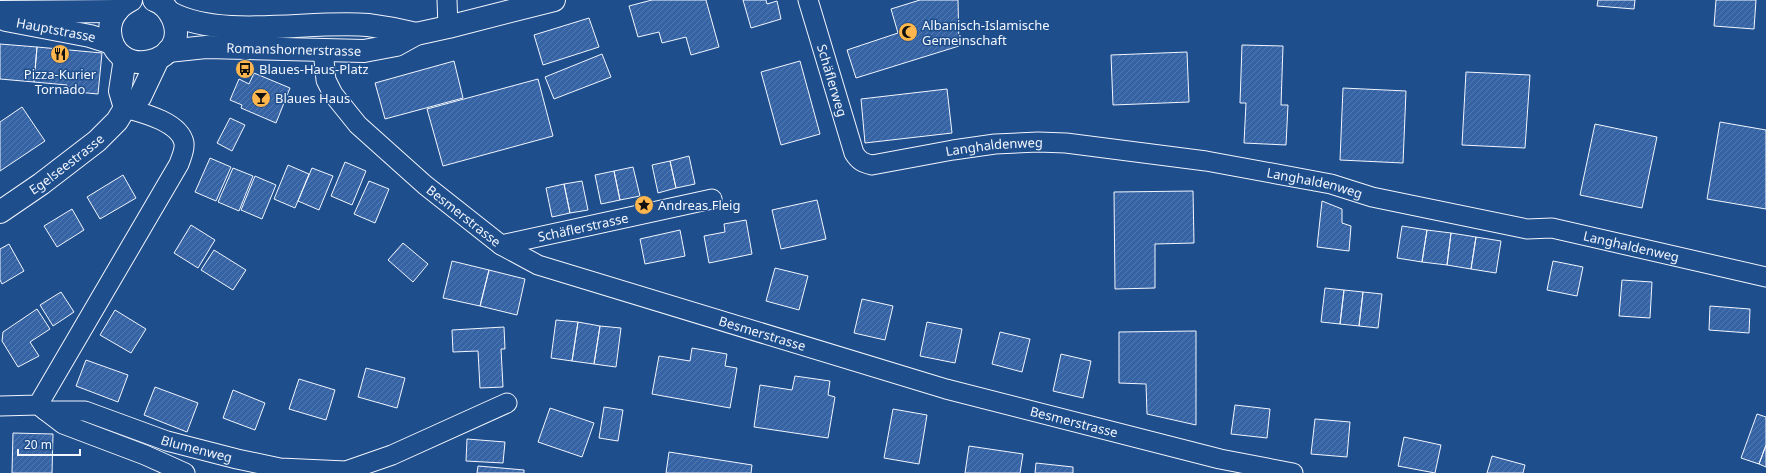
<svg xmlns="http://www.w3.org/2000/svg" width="1766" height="473" font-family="'Noto Sans',sans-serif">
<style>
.building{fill:url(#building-hatch);stroke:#f2f6ff}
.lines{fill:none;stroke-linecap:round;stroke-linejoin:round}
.street-casing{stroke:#f2f6ff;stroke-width:21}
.secondary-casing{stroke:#f2f6ff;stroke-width:24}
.street{stroke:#1f4e8c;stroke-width:19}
.secondary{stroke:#1f4e8c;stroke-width:22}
.labels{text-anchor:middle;stroke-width:3;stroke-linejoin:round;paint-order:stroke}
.poi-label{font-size:13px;fill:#f2f6ff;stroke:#1f4e8c;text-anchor:start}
.street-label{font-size:13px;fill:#f2f6ff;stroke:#1f4e8c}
</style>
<defs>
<pattern id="building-hatch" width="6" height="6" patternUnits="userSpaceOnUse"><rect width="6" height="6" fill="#3563a3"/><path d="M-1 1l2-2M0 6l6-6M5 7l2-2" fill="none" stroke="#537ab1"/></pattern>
</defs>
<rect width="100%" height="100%" fill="#1f4e8c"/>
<path class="building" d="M652,0H706L719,47L691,55L686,37L662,43L659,32L638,37L629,6Z
M743,0H766L767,4L777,1L781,19L751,28Z
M920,0H958L959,46L856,78L847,50L898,33L891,9Z
M1598,0H1635L1634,9L1597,6Z
M1716,0H1756L1754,29L1714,26Z
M589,18L599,47L543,65L534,35Z
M0,44L37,47L34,82L0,79Z
M1242,45L1283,46L1281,105H1288L1286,145L1244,143L1246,103H1240Z
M37,47L102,53L98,94L66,91L67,85L34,82Z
M1187,52L1189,102L1113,105L1111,55Z
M602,54L611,77L554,99L545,77Z
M454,61L463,98L385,119L375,83Z
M800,61L820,134L781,145L761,72Z
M1466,72L1530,75L1525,148L1462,145Z
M254,73L290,88L276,123L241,108L242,105L230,100L239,79L249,84Z
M538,79L553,136L443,166L427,109Z
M1343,88L1406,91L1403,163L1340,160Z
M947,89L952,133L865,143L861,99Z
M22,107L45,141L0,171V122Z
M230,118L245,125L232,151L217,143Z
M1720,122L1766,130V209L1707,199Z
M1595,124L1657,137L1642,208L1580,195Z
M689,156L695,184L676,188L670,161Z
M210,158L231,167L216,201L195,192Z
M670,161L676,188L658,193L652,165Z
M345,162L366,171L352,205L331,196Z
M288,165L309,174L295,208L274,199Z
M633,167L640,196L620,200L614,171Z
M233,168L253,176L239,211L218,202Z
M312,168L333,176L319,210L298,201Z
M614,171L620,200L601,204L595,175Z
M123,175L136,198L100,219L87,197Z
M255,176L276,185L262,219L241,210Z
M369,181L389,189L375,223L354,214Z
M582,181L588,210L570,213L564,184Z
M564,184L570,213L552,217L546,188Z
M1193,191L1194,243L1155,244V288L1115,289L1114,192Z
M817,200L826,239L781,249L772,210Z
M1322,201L1342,209V223L1351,226L1349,251L1317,247Z
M72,209L84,230L57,247L44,226Z
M746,220L752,254L709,263L704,236L725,232L724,224Z
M191,225L215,240L198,268L174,253Z
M1402,226L1427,230L1422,262L1397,258Z
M680,230L685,256L645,264L640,239Z
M1427,230L1451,233L1447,265L1422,262Z
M1451,233L1476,237L1471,269L1447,265Z
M1476,237L1501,241L1496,273L1471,269Z
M403,243L428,264L413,282L388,260Z
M9,244L24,271L2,284L0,280V249Z
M214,250L246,270L233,290L201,270Z
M452,261L489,270L480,306L443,298Z
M1553,261L1583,267L1577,296L1547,290Z
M775,268L808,276L799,310L766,301Z
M489,270L525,279L517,315L480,306Z
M1622,280L1652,282L1650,318L1619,316Z
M1325,288L1344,290L1340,324L1321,322Z
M1344,290L1363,292L1359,326L1340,324Z
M61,292L74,312L53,326L40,305Z
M1363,292L1382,294L1378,328L1359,326Z
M862,299L893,306L885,340L854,333Z
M1710,306L1750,309L1749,333L1709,330Z
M37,309L50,329L30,342L39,356L18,367L2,341L3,332Z
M115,310L146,329L131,353L100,335Z
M556,320L578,322L572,361L551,358Z
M578,322L600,326L594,364L572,361Z
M927,322L962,329L955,363L920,356Z
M600,326L621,328L616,367L594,364Z
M504,327L505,349H501L503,387L480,388L478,351L453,352L452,330Z
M1196,331V425L1147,414L1146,384L1119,383V332Z
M1000,332L1030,339L1022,372L992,364Z
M692,348L727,354L725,366L737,368L730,408L652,394L659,356L690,361Z
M1061,354L1091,361L1083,398L1053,391Z
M86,360L128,375L118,402L76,386Z
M366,368L405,378L397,408L358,397Z
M795,376L830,381L828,395L835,397L828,438L754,427L760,385L792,390Z
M299,379L335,390L326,420L289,409Z
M155,387L198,403L187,432L144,415Z
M233,390L265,403L255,430L223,418Z
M1235,405L1270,409L1267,438L1231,434Z
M604,407L623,410L618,441L599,438Z
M550,408L594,423L582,457L538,442Z
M893,409L927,415L919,464L884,458Z
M1757,414L1766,417V445L1759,464L1741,458Z
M1315,419L1350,422L1347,457L1311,454Z
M13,433L53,434L52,473H12Z
M1404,437L1441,445L1435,473L1398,466Z
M467,439L505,442L503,463L466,461Z
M1766,445V467L1759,464Z
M969,446L1023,454L1020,473H965Z
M669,452L752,465L751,473H666Z
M1492,456L1525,465L1523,473H1487Z
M1036,463L1073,467V473H1035Z
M478,466L524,470V473H477Z"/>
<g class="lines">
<defs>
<g id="street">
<path d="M447,0L448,27"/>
<path id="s1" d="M808,0L854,153C859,161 863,163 872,165L953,150L995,144L1038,142L1066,143L1206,161L1331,184L1372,197L1527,229L1552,228L1766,277"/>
<path id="s2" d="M323,50L326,80L333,94L358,125L425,185L501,245L538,265L946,389L1220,459L1293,473"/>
<path id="s3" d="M501,245L712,199"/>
<path d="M0,406L38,405L179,164C181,158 185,150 184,143C180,122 143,113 125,108"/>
<path d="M42,408L63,424L145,455L185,473"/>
<path id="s4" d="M46,411H85L167,441L237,459L280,468L346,471L392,455L507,403"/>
</g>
<g id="secondary">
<path d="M131,0C119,6 110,17 110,31C112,82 192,65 173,19C169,10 163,3 154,0"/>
<path d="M0,12L117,11"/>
<path d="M171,13C222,40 310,20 368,25C384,27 400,30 416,34"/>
<path id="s5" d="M6,20L90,36L112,43"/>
<path id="s6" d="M168,51L206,47L364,51L396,45L416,34L448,27L554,0"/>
<path d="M123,57L124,65L120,91L125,108"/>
<path id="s7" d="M0,212L41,184L97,141L117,121L125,108L140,97L158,59"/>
</g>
</defs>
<use href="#street" class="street-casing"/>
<use href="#secondary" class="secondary-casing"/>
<use href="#street" class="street"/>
<use href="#secondary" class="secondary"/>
</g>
<defs>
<symbol id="mosque-disc" viewBox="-11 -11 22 22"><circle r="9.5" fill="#ffb74d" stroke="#1f4e8c"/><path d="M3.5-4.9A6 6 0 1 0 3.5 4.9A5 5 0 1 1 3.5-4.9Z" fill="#111"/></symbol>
<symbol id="restaurant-disc" viewBox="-11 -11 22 22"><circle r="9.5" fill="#ffb74d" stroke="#1f4e8c"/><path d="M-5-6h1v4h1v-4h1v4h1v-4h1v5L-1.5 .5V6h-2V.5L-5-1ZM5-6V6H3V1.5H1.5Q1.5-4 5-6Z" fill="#111"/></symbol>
<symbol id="bus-disc" viewBox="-11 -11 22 22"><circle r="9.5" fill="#ffb74d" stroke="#1f4e8c"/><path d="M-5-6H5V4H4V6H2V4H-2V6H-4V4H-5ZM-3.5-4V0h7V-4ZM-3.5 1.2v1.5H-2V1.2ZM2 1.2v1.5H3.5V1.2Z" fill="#111"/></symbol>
<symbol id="bar-disc" viewBox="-11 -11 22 22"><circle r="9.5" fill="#ffb74d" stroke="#1f4e8c"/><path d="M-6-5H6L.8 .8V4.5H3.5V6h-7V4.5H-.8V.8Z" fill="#111"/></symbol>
<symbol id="sight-disc" viewBox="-11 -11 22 22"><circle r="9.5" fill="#ffb74d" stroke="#1f4e8c"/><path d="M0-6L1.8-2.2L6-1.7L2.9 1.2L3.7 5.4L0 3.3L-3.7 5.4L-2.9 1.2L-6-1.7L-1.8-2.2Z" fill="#111"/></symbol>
</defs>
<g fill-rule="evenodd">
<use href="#mosque-disc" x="897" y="21" width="22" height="22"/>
<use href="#restaurant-disc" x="49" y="43" width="22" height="22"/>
<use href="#bus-disc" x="234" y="58" width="22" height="22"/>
<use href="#bar-disc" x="250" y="87" width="22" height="22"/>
<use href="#sight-disc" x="633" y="194" width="22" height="22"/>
</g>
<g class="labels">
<g class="poi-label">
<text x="922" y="30">Albanisch-Islamische<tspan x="922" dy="15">Gemeinschaft</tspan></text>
<text x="259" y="74">Blaues-Haus-Platz</text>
<text x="60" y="79" text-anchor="middle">Pizza-Kurier<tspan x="60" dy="15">Tornado</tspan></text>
<text x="275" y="103">Blaues Haus</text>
<text x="658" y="210">Andreas Fleig</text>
</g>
<g class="street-label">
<text dy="5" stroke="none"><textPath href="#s5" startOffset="51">Hauptstrasse</textPath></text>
<text dy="5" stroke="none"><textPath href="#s6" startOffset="126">Romanshornerstrasse</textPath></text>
<text dy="5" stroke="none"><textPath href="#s1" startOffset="84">Schäflerweg</textPath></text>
<text dy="5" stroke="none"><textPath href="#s1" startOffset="306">Langhaldenweg</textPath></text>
<text dy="5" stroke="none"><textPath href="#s7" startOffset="82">Egelseestrasse</textPath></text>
<text dy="5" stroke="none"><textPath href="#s1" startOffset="630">Langhaldenweg</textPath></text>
<text dy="5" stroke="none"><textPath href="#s2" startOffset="225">Besmerstrasse</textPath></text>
<text dy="5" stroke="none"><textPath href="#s3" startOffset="84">Schäflerstrasse</textPath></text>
<text dy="5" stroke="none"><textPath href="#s1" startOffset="954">Langhaldenweg</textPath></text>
<text dy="5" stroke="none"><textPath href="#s2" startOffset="549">Besmerstrasse</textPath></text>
<text dy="5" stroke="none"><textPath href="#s2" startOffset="873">Besmerstrasse</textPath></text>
<text dy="5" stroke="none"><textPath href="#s4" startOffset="157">Blumenweg</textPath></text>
</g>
</g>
<path d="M18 449v6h62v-6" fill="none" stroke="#f2f6ff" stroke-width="2"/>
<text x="24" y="449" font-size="12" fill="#f2f6ff" stroke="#1f4e8c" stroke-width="3" paint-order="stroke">20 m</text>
</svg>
